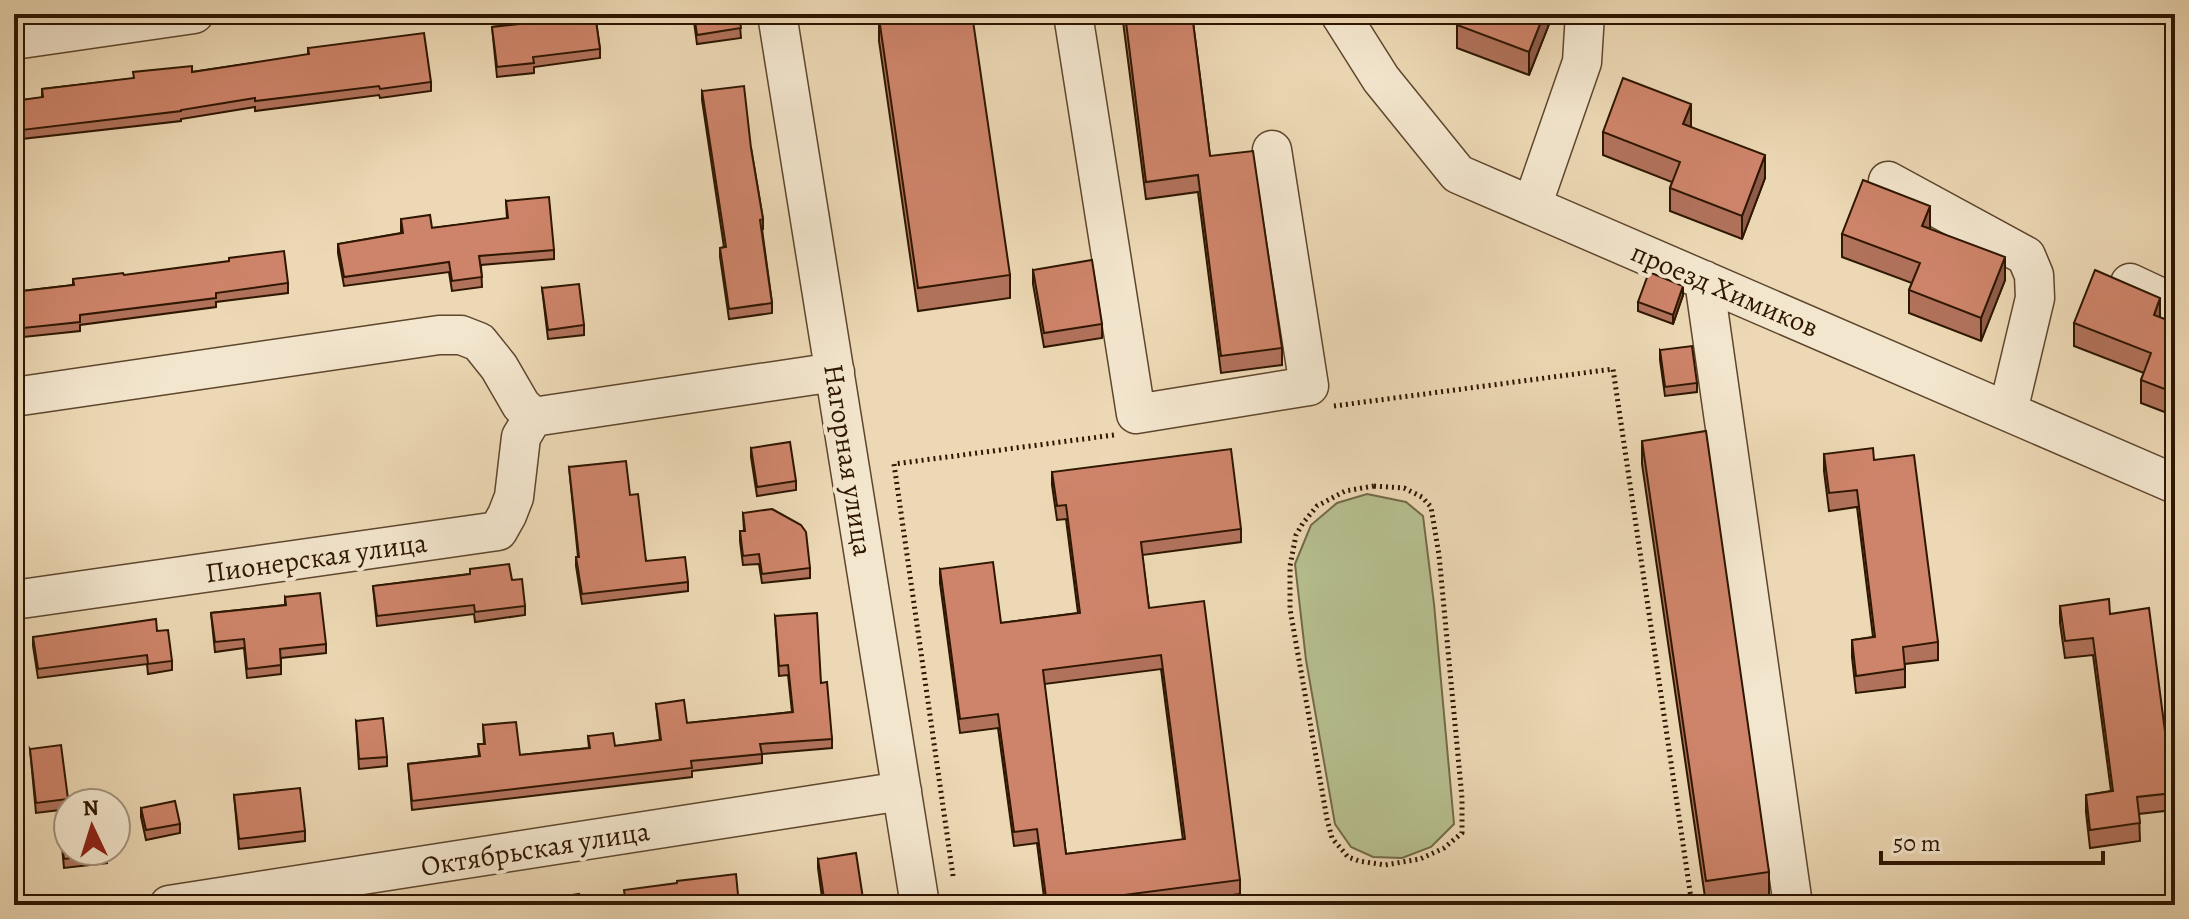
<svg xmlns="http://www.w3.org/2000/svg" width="2189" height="919" font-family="Alegreya,serif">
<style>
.green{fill:#b6bf8f;stroke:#726a48;stroke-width:2}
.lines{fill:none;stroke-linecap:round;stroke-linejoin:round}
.minor-casing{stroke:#5e462d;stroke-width:41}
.path{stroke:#2e1600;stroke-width:5;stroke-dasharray:2 4;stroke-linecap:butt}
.minor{stroke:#f3e6ce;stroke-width:38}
.wall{fill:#b1725b;stroke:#2e1600;stroke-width:2;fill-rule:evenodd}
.shaded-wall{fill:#905c4a;stroke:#2e1600;stroke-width:2}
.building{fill:#ce846a;stroke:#2e1600;stroke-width:2;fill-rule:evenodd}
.labels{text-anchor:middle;stroke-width:8;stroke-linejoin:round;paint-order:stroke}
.street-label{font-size:28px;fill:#2e1600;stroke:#f3e6ce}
</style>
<rect width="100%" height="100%" fill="#ecd8b4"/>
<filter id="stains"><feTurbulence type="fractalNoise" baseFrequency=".0025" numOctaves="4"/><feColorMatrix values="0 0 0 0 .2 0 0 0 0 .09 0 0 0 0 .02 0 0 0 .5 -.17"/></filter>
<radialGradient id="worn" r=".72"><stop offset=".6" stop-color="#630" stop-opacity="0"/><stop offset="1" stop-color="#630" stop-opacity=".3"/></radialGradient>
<path class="green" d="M1367,494L1406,502L1423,516L1434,604L1454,824L1431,847L1402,858L1373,857L1351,847L1335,824L1306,660L1295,564L1311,525L1337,503Z"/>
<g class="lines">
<defs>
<path id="minor" d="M777,14L920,905
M1073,14L1136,414L1309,386L1272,150
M1340,14L1381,79L1458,174L2175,484
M14,40L194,14
M1888,181L2026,256L2034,275L2035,298L2008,411
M1532,206L1582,62L1585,14
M1704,280L1793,905
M2130,283L2175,304
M14,397L439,335H461L479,342L499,367L521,405L533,417L835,372
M14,600L498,531L507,515L514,497L521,437L533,417
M169,905L902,791"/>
</defs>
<use href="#minor" class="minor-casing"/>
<path class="path" d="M1334,406L1613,369L1692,905
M1374,486L1404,488L1422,497L1431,507L1439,555L1462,798V833L1444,848L1420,859L1385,865L1359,861L1348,857L1332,838L1327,819L1290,609V566L1296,535L1303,523L1317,506L1345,491Z
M953,876L894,464L1114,435"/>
<use href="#minor" class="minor"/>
</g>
<path class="wall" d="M555,14H595L600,49V58L534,67V73L497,77L492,27L556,20Z
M693,14H739L741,38L697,44Z
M1122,14H1192L1210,156L1282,348V365L1221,373L1198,192L1146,199Z
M1450,14H1553L1529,75L1457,48V25L1460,18Z
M879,18L1010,275V298L918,311L879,41Z
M308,48L431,82V91L380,98L379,95L255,111V107L181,119V121L22,139V147L14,148V101L42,98V89L192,72L308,55Z
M702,91L751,148L763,219V229H762L772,303V313L729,319L720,257V248L724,247L702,100Z
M1691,127L1765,178L1742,239L1670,211V188L1672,182L1603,155V132Z
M506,201L554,250V259L481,265L482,287L452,291L449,272L344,286L338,253V244L401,233V219L432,228L507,219Z
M1930,229L2005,280L1981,341L1909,313V290L1912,283L1842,257V234Z
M1033,270L1102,324V338L1044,347L1033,284Z
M124,275L288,283V293L216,302V307L80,325V331L14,338V292L73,285V279Z
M542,288L584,325V335L548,339Z
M1683,295L1673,324L1638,311V302Z
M2160,318L2175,323V416L2141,403V380L2144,373L2074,346V323Z
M1660,350L1697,383V392L1665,396L1660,360Z
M1642,441L1769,872V895L1706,904L1642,464Z
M751,448L796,481V490L757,496L751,457Z
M1824,454L1874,460L1938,642V660L1905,664V687L1856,693L1852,657V640L1873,637L1857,507L1829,511L1824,471Z
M569,467L630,495L646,561L688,582V591L582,604L576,566V557H578Z
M1052,472L1241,529V542L1142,555L1149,608L1240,880V894L1157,905H1045L1037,843L1014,846L998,728L960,733L940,583V569L1001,623L1078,613L1066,519L1057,520L1052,485ZM1161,669L1183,840L1066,854L1044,684Z
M743,513L810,568V578L762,583L759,564L743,565L740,541V531H744Z
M470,574L512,580L525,606V615L475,622L474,614L377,626L373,586Z
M285,597L326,644V653L281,658V674L247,678L244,648L215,652L211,613L285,605Z
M2060,606L2110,614L2173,793V810L2139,814L2140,841L2090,848L2086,812V795L2111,791L2093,655L2065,658L2060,623Z
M775,616L821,683L832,739V748L762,754V763L692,771V777L412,810L408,764L479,756L478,744H484L483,725L520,755L589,748L588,736L615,746L660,740L656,704L687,723L792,712L788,675L779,676Z
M157,631L172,661V670L148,674L147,664L38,678L33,646V637Z
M356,721L387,757V766L359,769Z
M30,749L68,799V809L36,813Z
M234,795L305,831V841L239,849Z
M141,808L180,824V833L146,840L141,817Z
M60,826L106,851L107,863L64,868Z
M818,859L864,905H823L818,868Z"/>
<path class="shaded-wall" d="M1544,14H1553L1529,75V52Z
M1691,104V127L1683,124Z
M1765,155V178L1742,239V216Z
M1930,206V229L1922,226Z
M2005,257V280L1981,341V318Z
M1683,286V295L1673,324V315Z
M2160,298V321L2154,315Z"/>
<path class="building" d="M556,14H595L600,49L533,57L534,63L497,67L492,27L557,20Z
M694,14H739L741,28L697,35Z
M908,14H972L1010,275L918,288L879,18Z
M1125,14H1192L1210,156L1253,151L1282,348L1221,356L1198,175L1146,182Z
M1461,14H1544L1529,52L1457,25Z
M424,33L431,82L380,89L379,86L255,101V98L181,110V111L21,130L22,137L14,138V101L43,97L42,89L134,78L133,72L192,66V72L309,54L308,48Z
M1623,78L1691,104L1683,124L1765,155L1742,216L1670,188L1680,162L1603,132Z
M744,86L751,148L763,219L760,220L772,303L729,309L720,248L726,247L702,91Z
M1863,180L1930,206L1922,226L2005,257L1981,318L1909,290L1920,263L1842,234Z
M549,197L554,250L479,256L482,277L452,281L449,262L344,277L338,244L403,233L401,219L430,215L432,228L508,218L506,201Z
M284,251L288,283L216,293V298L80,315V322L14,329V292L74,285L73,279L123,273L124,275L229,261V258Z
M1092,260L1102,324L1044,333L1033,270Z
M2095,270L2160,298L2154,315L2175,323V393L2141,380L2151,353L2074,323Z
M1649,272L1683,286L1673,315L1638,302Z
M579,284L584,325L548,330L542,288Z
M1692,346L1697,383L1665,387L1660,350Z
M1706,431L1769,872L1706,881L1642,441Z
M790,442L796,481L757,487L751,448Z
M1873,448L1874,460L1914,455L1938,642L1903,647L1905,669L1856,676L1852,640L1875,637L1857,490L1829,493L1824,454Z
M1231,449L1241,529L1141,542L1149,608L1204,601L1240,880L1047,905L1037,829L1014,832L998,714L960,719L940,569L993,562L1001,623L1080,613L1066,505L1057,506L1052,472ZM1161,655L1185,839L1066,854L1043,670Z
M626,461L630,495L638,494L646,561L685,557L688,582L582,594L576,557H579L569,467Z
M772,509L801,525L806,532L810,568L762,574L759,554L743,556L740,531H745L743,513Z
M509,564L512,580L522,579L525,606L475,612L474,605L377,616L373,586L470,574V569Z
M320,593L326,644L280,649L281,665L247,669L244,639L215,642L211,613L286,605L285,597Z
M2109,599L2110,614L2149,608L2173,793L2137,797L2140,823L2090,830L2086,795L2113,791L2093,638L2065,641L2060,606Z
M817,613L821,683L827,682L832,739L760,744L762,754L691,761L692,768L412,801L408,764L480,756L478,744H485L483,725L516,722L520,755L590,748L588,736L613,733L615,746L661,740L656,704L684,700L687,723L793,712L788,665L779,666L775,616Z
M156,619L157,631L168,630L172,661L148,664L147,655L38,669L33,637Z
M383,718L387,757L359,759L356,721Z
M61,745L68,799L36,803L30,749Z
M300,788L305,831L239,839L234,795Z
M175,801L180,824L146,830L141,808Z
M68,825V851H106L107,854L64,859L60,826Z
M856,853L864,905H825L818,859Z
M736,874L739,905H626L624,890L677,883V881Z
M579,894L581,905H523L522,903Z"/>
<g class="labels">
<g class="street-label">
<text transform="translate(1725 289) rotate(23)" y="10">проезд Химиков</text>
<text transform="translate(849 460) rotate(81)" y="10">Нагорная улица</text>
<text transform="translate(316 557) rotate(-8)" y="10">Пионерская улица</text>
<text transform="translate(535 848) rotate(-9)" y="10">Октябрьская улица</text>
</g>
</g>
<rect width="2189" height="919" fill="none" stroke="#ecd8b4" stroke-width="48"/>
<rect x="16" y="16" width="2157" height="887" fill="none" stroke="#2e1600" stroke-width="4"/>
<rect x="24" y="24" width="2141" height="871" fill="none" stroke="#2e1600" stroke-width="2"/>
<g transform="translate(92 827) rotate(356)"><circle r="38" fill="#f3e6ce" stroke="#a4937c" stroke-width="2"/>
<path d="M0-6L14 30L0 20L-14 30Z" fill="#8f2418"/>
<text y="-12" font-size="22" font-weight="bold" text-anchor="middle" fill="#2e1600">N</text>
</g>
<path d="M1881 851v12h222v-12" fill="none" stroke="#2e1600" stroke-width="4"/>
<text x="1893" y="851" font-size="24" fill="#2e1600" stroke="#f3e6ce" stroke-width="6" paint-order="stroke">50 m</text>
<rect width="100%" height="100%" filter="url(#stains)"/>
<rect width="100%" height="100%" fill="url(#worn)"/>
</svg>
